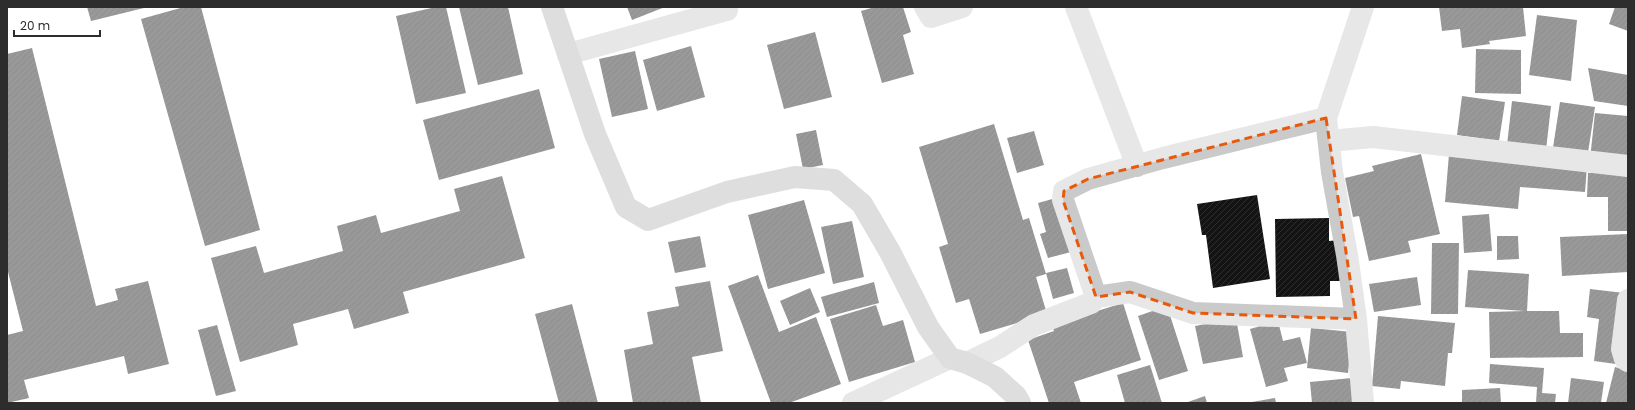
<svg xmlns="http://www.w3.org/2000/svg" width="1635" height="410" font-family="Poppins,sans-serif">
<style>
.building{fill:url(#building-hatch)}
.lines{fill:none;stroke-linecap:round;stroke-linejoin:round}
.street{stroke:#cacaca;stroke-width:22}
.secondary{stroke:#b7b7b7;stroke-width:22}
.marked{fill:none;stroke:#e8590c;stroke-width:3;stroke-dasharray:8 5;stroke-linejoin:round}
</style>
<defs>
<pattern id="building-hatch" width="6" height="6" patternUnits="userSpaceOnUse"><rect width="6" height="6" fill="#141414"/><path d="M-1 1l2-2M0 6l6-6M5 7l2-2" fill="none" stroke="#2e2e2e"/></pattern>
</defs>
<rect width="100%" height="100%" fill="#fff"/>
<path class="building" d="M87,7H144V8L91,21Z
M184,7H201L260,230L205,246L141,19Z
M436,7H446L466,93L416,104L396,16Z
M459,7H508L523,74L478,85Z
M627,7H665L632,20Z
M875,7H903L911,32L903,35L914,74L882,83L861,11Z
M1439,7H1523L1526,36L1489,41L1490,44L1462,48L1460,29L1442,31Z
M1615,7H1628V31L1609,24Z
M1537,15L1577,20L1571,81L1529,75Z
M815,32L832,97L784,109L767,45Z
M691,46L705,97L657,111L643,60Z
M32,48L96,306L118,300L115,289L148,281L169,364L128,374L124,356L24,380L29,398L7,403V335L23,331L7,268V54Z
M1476,49L1521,50V94L1475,93Z
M635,51L648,109L612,117L599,59Z
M1588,68L1628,75V106L1594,101Z
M539,89L555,148L439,180L423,120Z
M1462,96L1505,102L1499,141L1457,135Z
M1512,101L1551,106L1546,150L1507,145Z
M1560,102L1595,107L1587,159L1552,154Z
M1595,113L1628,116V163L1590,159Z
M994,124L1023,220L1029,218L1046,274L1036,277L1047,314L980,334L969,299L956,303L939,247L948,244L919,147Z
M816,130L823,165L803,169L796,134Z
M1034,131L1044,165L1017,173L1007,138Z
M1421,154L1440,234L1408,241L1411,252L1369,261L1359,216L1353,217L1345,178L1374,171L1372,166Z
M1449,154L1587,166L1585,192L1520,187L1518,209L1445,202Z
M1588,173H1628V231H1608V197H1587Z
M502,176L525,258L403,292L409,313L354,329L348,309L293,324L298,345L240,362L211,258L256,246L264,273L343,251L337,226L376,215L381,233L460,211L454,189Z
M1257,195L1270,279L1213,288L1206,235H1202L1197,204Z
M1056,198L1071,252L1048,258L1040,234L1046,232L1038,203Z
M804,200L825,273L768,289L748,215Z
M1489,214L1492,251L1464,253L1462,216Z
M1329,218V241L1339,240L1340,281H1330V296L1276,297L1275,219Z
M852,221L864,277L833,284L821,227Z
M1628,234V272L1562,276L1560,237Z
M700,236L706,267L675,273L668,242Z
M1497,236H1518L1519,259L1497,260Z
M1432,243H1459L1458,314H1431Z
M1067,268L1074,293L1053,299L1046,273Z
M1468,270L1529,274L1527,311H1559L1560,333H1583V357L1490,358L1489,312L1525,311L1465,307Z
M758,275L779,332L816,317L841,384L789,403H771L728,286Z
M1417,277L1421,305L1374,312L1369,284Z
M710,281L723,351L692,357L701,403H633L624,350L653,344L647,312L679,306L675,287Z
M874,282L879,303L827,317L821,297Z
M810,288L820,312L790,325L780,301Z
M1590,289L1624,293L1616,364L1594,361L1599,319L1587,317Z
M1123,303L1141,360L1074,382L1081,403H1049L1028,340L1054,331L1052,325Z
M572,304L598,403H559L535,314Z
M876,305L883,326L903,320L915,362L849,382L830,319Z
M1167,306L1188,371L1159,380L1138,316Z
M1378,316L1455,323L1452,353H1448L1445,386L1401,381L1400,389L1372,386Z
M1236,318L1243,357L1203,364L1195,326Z
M1278,321L1283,341L1300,337L1307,363L1284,368L1288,381L1266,387L1250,329Z
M217,325L236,391L216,396L198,330Z
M1311,328L1352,332L1348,373L1307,368Z
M1490,364L1544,368L1542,393L1556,394L1555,403H1536L1537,387L1489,383Z
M1150,365L1162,403H1125L1117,375Z
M1615,367L1628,371V403H1606Z
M1352,378L1354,403H1312L1310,382Z
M1571,378L1604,382L1601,403H1568Z
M1500,388L1501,403H1462V390Z
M1205,396L1207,403H1185Z
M1275,398L1276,403H1252V402Z"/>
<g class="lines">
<path class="street" d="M925,7L931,17L962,7
M1076,7L1137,166
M1363,7L1326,118L1332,172L1347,255L1356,319L1363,403
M568,54L727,10
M1329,141L1373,137L1628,166
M1096,297L1063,200L1064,191L1088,179L1163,158L1326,118
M1628,300L1622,349L1625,359L1628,361
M967,363L1000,347L1034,325L1091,303L1096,297L1130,292L1193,313L1356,319
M853,403L950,358"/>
<path class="secondary" d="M552,7L595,134L626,207L648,220L727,192L795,177L834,180L862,204L890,252L928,327L950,358L967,363L995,377L1016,396L1020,403"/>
</g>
<path d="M0 0H1635V410H0ZM1326,118L1356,319L1193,313L1130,292L1096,297L1063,200L1064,191L1088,179Z" fill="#fff" fill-opacity=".55" fill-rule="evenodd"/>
<path class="marked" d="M1326,118L1356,319L1193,313L1130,292L1096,297L1063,200L1064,191L1088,179Z"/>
<rect width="1635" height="410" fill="none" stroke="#2d2d2d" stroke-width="16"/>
<path d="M14 30v6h86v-6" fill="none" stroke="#2d2d2d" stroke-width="2"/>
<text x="20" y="30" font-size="12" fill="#2d2d2d" stroke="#ffffff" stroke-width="3" paint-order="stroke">20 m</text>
</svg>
